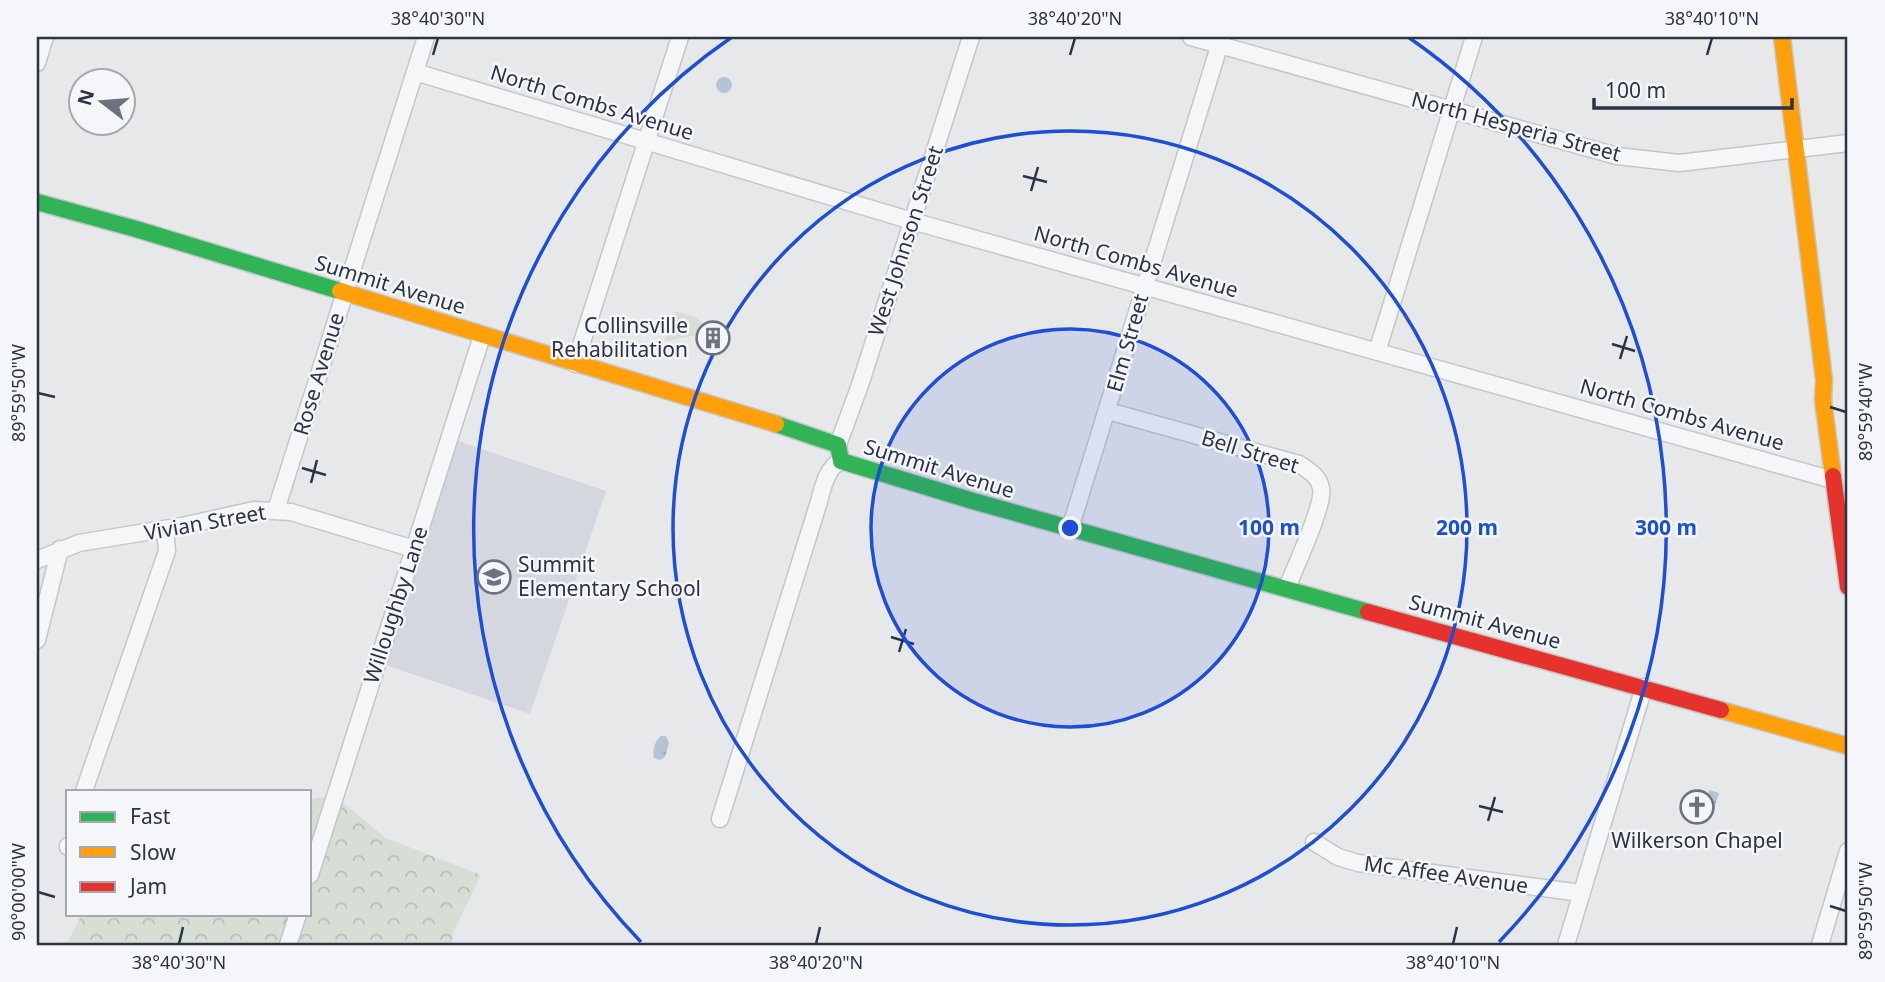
<svg xmlns="http://www.w3.org/2000/svg" width="1885" height="982" font-family="'Noto Sans',sans-serif">
<style>
.built{fill:#d4d7dd}
.grass{fill:#d6ded6}
.park{fill:url(#park-crowns)}
.water{fill:url(#water-ripples)}
.lines{fill:none;stroke-linecap:round;stroke-linejoin:round}
.street-casing{stroke:#c4c6c8;stroke-width:19}
.fast-casing{stroke:#c4c6c8;stroke-width:19}
.slow-casing{stroke:#c4c6c8;stroke-width:19}
.jam-casing{stroke:#c4c6c8;stroke-width:19}
.street{stroke:#f5f6f7;stroke-width:16}
.fast{stroke:#30b455;stroke-width:16}
.slow{stroke:#ff9f0a;stroke-width:16}
.jam{stroke:#e5322d;stroke-width:16}
.ticks{fill:none;stroke:#2b3445;stroke-width:2.5}
.ring{fill:none;stroke:#1d4ed8;stroke-width:3.5}
.labels{text-anchor:middle;stroke-width:5;stroke-linejoin:round;paint-order:stroke}
.street-label{font-size:21px;fill:#2b3445;stroke:#f4f6f9}
.poi-label{font-size:21px;fill:#2b3445;stroke:#f4f6f9;text-anchor:end}
.centre{fill:#1d4ed8;stroke:#f4f6f9;stroke-width:3.5}
.ring-label{font-size:21px;text-anchor:middle;font-weight:bold;fill:#1d4ed8;stroke:#f4f6f9;stroke-width:5;stroke-linejoin:round;paint-order:stroke}
.neatline{fill:none;stroke:#2b3445;stroke-width:2.5}
.ticks-label{font-size:18px;text-anchor:middle;fill:#2b3445}
</style>
<defs>
<pattern id="park-crowns" width="20" height="18" patternUnits="userSpaceOnUse" patternTransform="scale(1.75)"><rect width="20" height="18" fill="#d6ded6"/><path d="M2 6a3 3 0 1 1 6 0M12 15a3 3 0 1 1 6 0" fill="none" stroke="#b8bfb9"/></pattern>
<pattern id="water-ripples" width="26" height="14" patternUnits="userSpaceOnUse" patternTransform="scale(1.75)"><rect width="26" height="14" fill="#b4c4d5"/><path d="M2 4q2-2 4 0t4 0M15 11q2-2 4 0t4 0" fill="none" stroke="#93a0af"/></pattern>
</defs>
<rect width="100%" height="100%" fill="#e6e8ea"/>
<path class="built" d="M458,441L606,491L530,714L383,664Z"/>
<path class="grass" d="M675,311L696,317L710,333L665,341Z"/>
<path class="park" d="M335,796L386,838L481,875L453,933L451,945H52L68,941L82,914H310V799Z"/>
<path class="water" d="M716 85a8 8 0 1 1 16 0a8 8 0 1 1-16 0Z
M661,736H666L669,743L665,757L660,760L654,758C652,751 655,740 661,736Z
M1709,790L1719,793L1712,816L1696,812L1698,802L1706,803Z"/>
<g class="lines">
<defs>
<path id="street" d="M1191,37L1617,156L1679,163L1848,143
M37,63L45,37
M415,72L912,221L1833,480
M1377,352L1474,37
M575,364L680,37
M1108,411L1299,464C1308,470 1319,476 1321,488C1325,505 1294,569 1287,588
M838,445L861,382L971,37
M276,510L426,37
M1070,529L1222,37
M37,560L79,543L182,526L254,510L291,512L414,549
M37,640L60,549
M84,791L167,551L165,530
M720,819L817,508C822,493 825,468 841,461
M1314,842L1338,857L1358,863L1581,893
M68,847V846
M310,875L482,336
M288,945L298,914
M1566,945L1644,687
M1820,945L1848,851"/>
<path id="fast" d="M37,202L136,229L340,291
M776,424L838,445L841,461L973,501L1368,612"/>
<path id="slow" d="M1782,37L1824,380L1823,400L1833,476
M340,291L776,424
M1721,710L1848,746"/>
<path id="jam" d="M1833,476L1848,587
M1368,612L1721,710"/>
</defs>
<use href="#street" class="street-casing"/>
<use href="#fast" class="fast-casing"/>
<use href="#slow" class="slow-casing"/>
<use href="#jam" class="jam-casing"/>
<use href="#street" class="street"/>
<use href="#fast" class="fast"/>
<use href="#slow" class="slow"/>
<use href="#jam" class="jam"/>
</g>
<path class="ticks" d="M433,55L438,38M1070,55L1075,38M1707,55L1712,38M1023,176L1047,182M1031,191L1038,167M1612,344L1635,351M1620,359L1627,336M38,393L55,397M1830,407L1846,412M302,468L326,475M311,483L317,460M891,637L914,644M899,652L906,629M1479,806L1503,812M1488,821L1495,797M38,892L55,897M1830,906L1846,911M179,944L183,927M816,944L820,927M1453,944L1457,927"/>
<circle cx="1070" cy="528" r="199" fill="#1d4ed8" fill-opacity=".12"/>
<g class="ring">
<circle cx="1070" cy="528" r="199"/>
<circle cx="1070" cy="528" r="397"/>
<path d="M641 942A596 596 0 0 1 732 37M1408 37A596 596 0 0 1 1499 942"/>
</g>
<defs>
<symbol id="building-ring" viewBox="-11 -11 22 22"><circle r="9.5" fill="#f4f6f9" stroke="#6c737f" stroke-width="1.5"/><path d="M-4-6H4V6H1V3H-1V6H-4ZM-2.5-4.3h1.7v1.8h-1.7ZM.8-4.3h1.7v1.8H.8ZM-2.5-1h1.7V.8h-1.7ZM.8-1h1.7V.8H.8Z" fill="#6c737f"/></symbol>
<symbol id="school-ring" viewBox="-11 -11 22 22"><circle r="9.5" fill="#f4f6f9" stroke="#6c737f" stroke-width="1.5"/><path d="M0-5L7-2L0 1L-7-2ZM-4 1L0 2.5L4 1V4Q0 6-4 4Z" fill="#6c737f"/></symbol>
<symbol id="church-ring" viewBox="-11 -11 22 22"><circle r="9.5" fill="#f4f6f9" stroke="#6c737f" stroke-width="1.5"/><path d="M-1.2-6h2.4v3.5h3.3v2.4h-3.3V6h-2.4V-.1h-3.3v-2.4h3.3Z" fill="#6c737f"/></symbol>
</defs>
<g fill-rule="evenodd">
<use href="#building-ring" x="694" y="319" width="38" height="38"/>
<use href="#school-ring" x="475" y="558" width="38" height="38"/>
<use href="#church-ring" x="1678" y="788" width="38" height="38"/>
</g>
<g class="labels">
<g class="street-label">
<text transform="translate(592 103) rotate(17)" y="7">North Combs Avenue</text>
<text transform="translate(1516 127) rotate(15)" y="7">North Hesperia Street</text>
<text transform="translate(906 241) rotate(-72)" y="7">West Johnson Street</text>
<text transform="translate(1136 262) rotate(16)" y="7">North Combs Avenue</text>
<text transform="translate(390 285) rotate(17)" y="7">Summit Avenue</text>
<text transform="translate(1128 343) rotate(-74)" y="7">Elm Street</text>
<text transform="translate(319 374) rotate(-73)" y="7">Rose Avenue</text>
<text transform="translate(1682 415) rotate(16)" y="7">North Combs Avenue</text>
<text transform="translate(1250 452) rotate(17)" y="7">Bell Street</text>
<text transform="translate(939 469) rotate(17)" y="7">Summit Avenue</text>
<text transform="translate(205 523) rotate(-10)" y="7">Vivian Street</text>
<text transform="translate(396 605) rotate(-72)" y="7">Willoughby Lane</text>
<text transform="translate(1485 622) rotate(15)" y="7">Summit Avenue</text>
<text transform="translate(1446 875) rotate(8)" y="7">Mc Affee Avenue</text>
</g>
<g class="poi-label">
<text x="688" y="333">Collinsville<tspan x="688" dy="24">Rehabilitation</tspan></text>
<text x="518" y="572" text-anchor="start">Summit<tspan x="518" dy="24">Elementary School</tspan></text>
<text x="1697" y="848" text-anchor="middle">Wilkerson Chapel</text>
</g>
</g>
<circle cx="1070" cy="528" r="10" class="centre"/>
<g class="ring-label">
<text x="1269" y="535">100 m</text>
<text x="1467" y="535">200 m</text>
<text x="1666" y="535">300 m</text>
</g>
<rect width="1885" height="982" fill="none" stroke="#f4f6f9" stroke-width="77"/>
<rect x="66" y="790" width="245" height="126" fill="#f4f6f9" stroke="#a4a8b1" stroke-width="2"/>
<rect x="80" y="812" width="35" height="10" fill="#30b455" stroke="#a4a8b1" stroke-width="2"/>
<text x="130" y="824" font-size="21" fill="#2b3445">Fast</text>
<rect x="80" y="847" width="35" height="10" fill="#ff9f0a" stroke="#a4a8b1" stroke-width="2"/>
<text x="130" y="860" font-size="21" fill="#2b3445">Slow</text>
<rect x="80" y="882" width="35" height="10" fill="#e5322d" stroke="#a4a8b1" stroke-width="2"/>
<text x="130" y="894" font-size="21" fill="#2b3445">Jam</text>
<g transform="translate(102 102) rotate(286)"><circle r="33" fill="#f4f6f9" stroke="#a4a8b1" stroke-width="2"/>
<path d="M0-5L12 26L0 18L-12 26Z" fill="#6c737f"/>
<text y="-10" font-size="19" font-weight="bold" text-anchor="middle" fill="#2b3445">N</text>
</g>
<path d="M1594 98v10h198v-10" fill="none" stroke="#2b3445" stroke-width="3.5"/>
<text x="1605" y="98" font-size="21" fill="#2b3445" stroke="#f4f6f9" stroke-width="5" paint-order="stroke">100 m</text>
<rect x="38" y="38" width="1808" height="906" class="neatline"/>
<g class="ticks-label">
<text x="438" y="25">38°40'30"N</text>
<text x="1075" y="25">38°40'20"N</text>
<text x="1712" y="25">38°40'10"N</text>
<text transform="translate(19 393) rotate(-90)" y="6">89°59'50"W</text>
<text transform="translate(1866 412) rotate(-90)" y="6">89°59'40"W</text>
<text transform="translate(19 892) rotate(-90)" y="6">90°00'00"W</text>
<text transform="translate(1866 911) rotate(-90)" y="6">89°59'50"W</text>
<text x="179" y="969">38°40'30"N</text>
<text x="816" y="969">38°40'20"N</text>
<text x="1453" y="969">38°40'10"N</text>
</g>
</svg>
